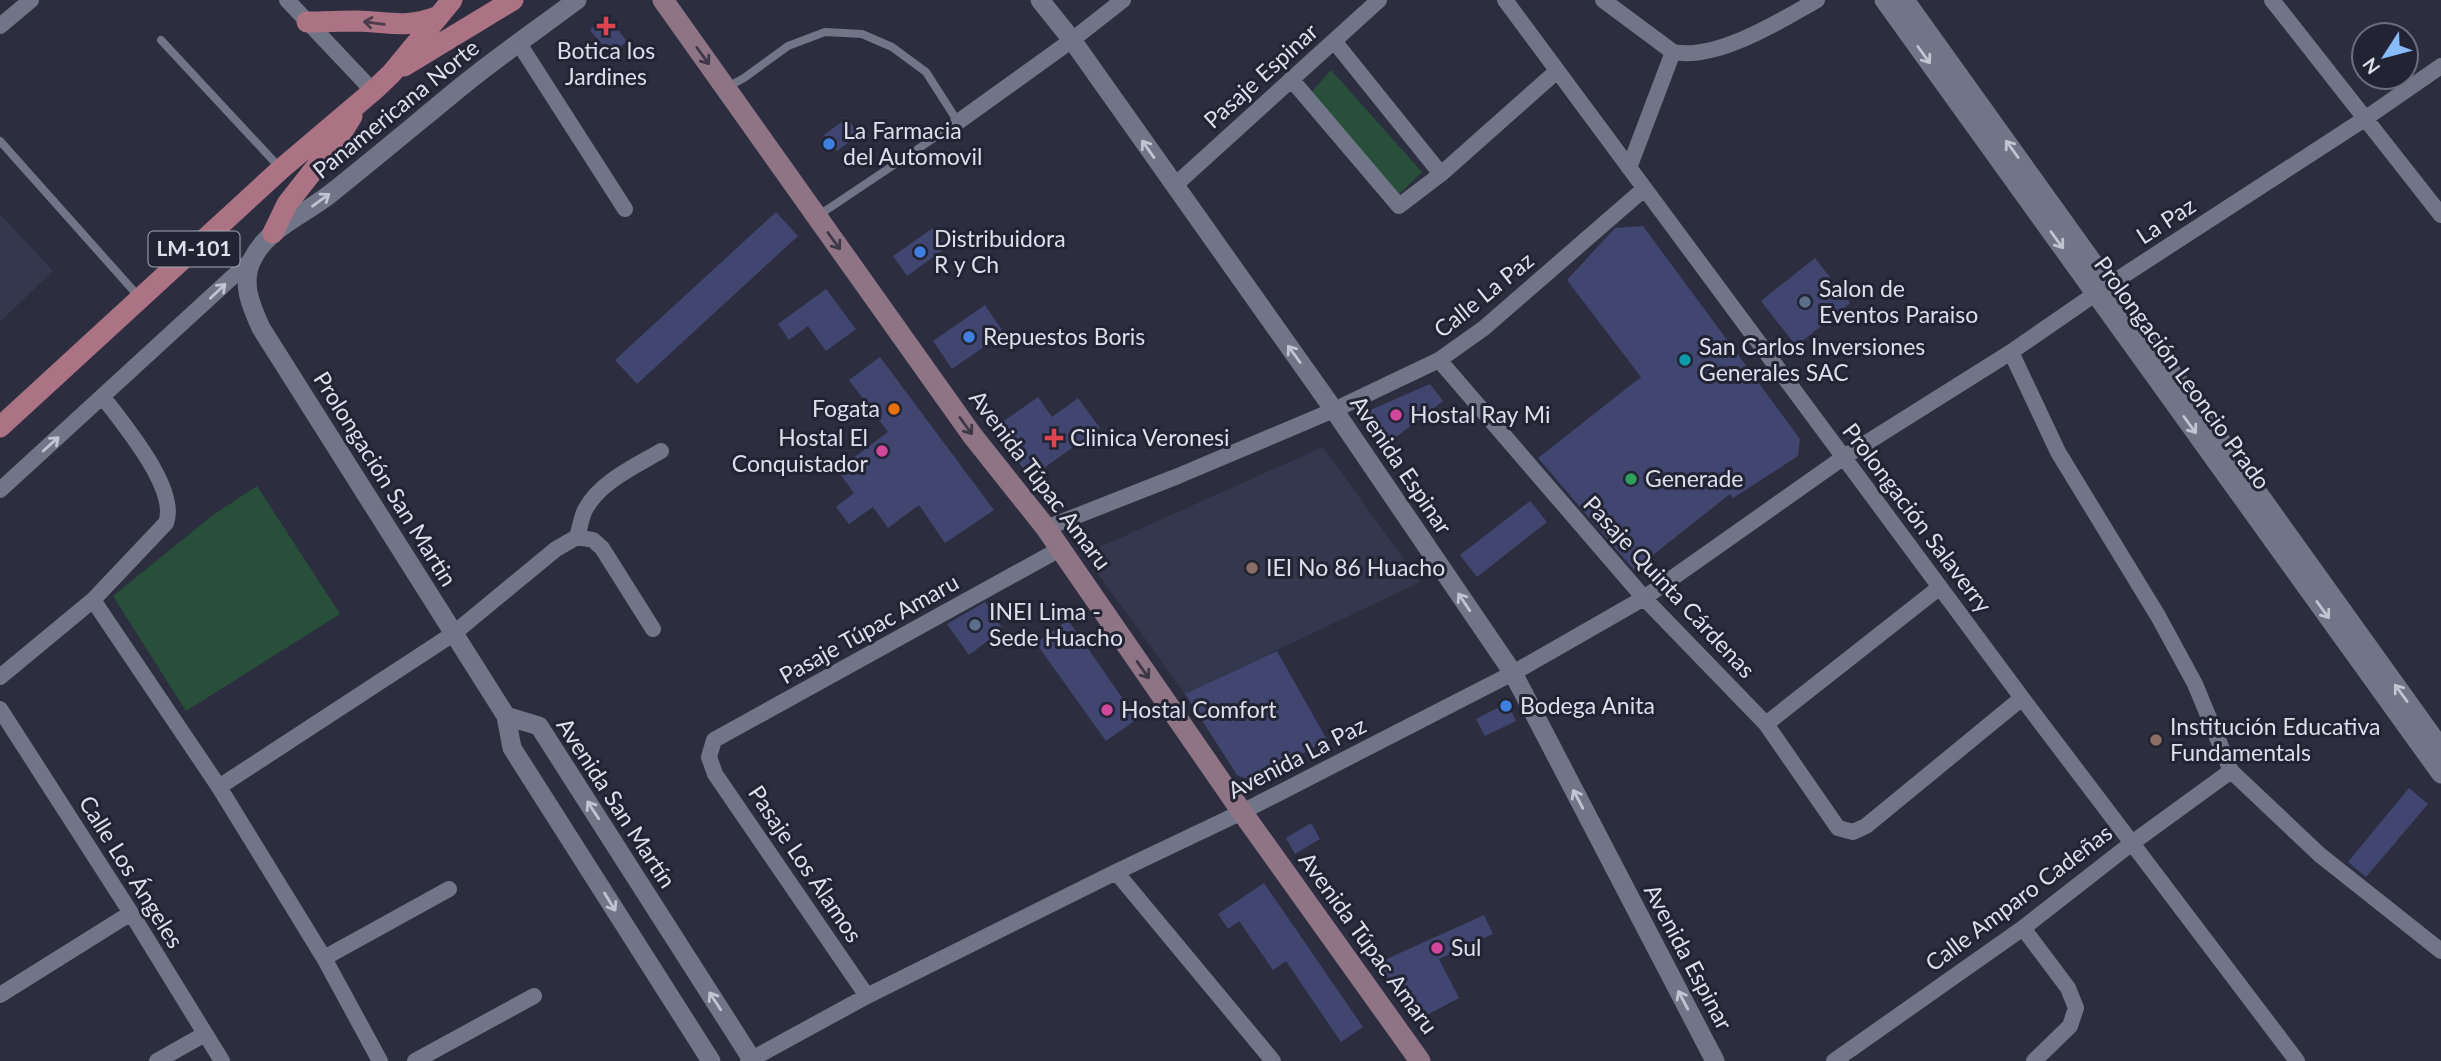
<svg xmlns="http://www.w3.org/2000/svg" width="2441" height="1061" font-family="Lato,sans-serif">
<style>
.built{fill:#34384e}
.green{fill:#274f39}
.building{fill:#414670}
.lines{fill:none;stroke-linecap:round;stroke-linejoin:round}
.service{stroke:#717588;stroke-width:8}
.minor{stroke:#717588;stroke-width:16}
.tertiary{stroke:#717588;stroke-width:19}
.secondary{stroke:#8f7486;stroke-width:21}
.primary{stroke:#ac7384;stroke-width:21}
.oneway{stroke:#4b3c4c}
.oneway2{stroke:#c2c4d2}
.oneway3{stroke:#3d3848}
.health-dot{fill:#e0444e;stroke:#222434;stroke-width:2.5}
.shop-dot{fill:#3f7fe0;stroke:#222434;stroke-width:2.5}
.service-dot{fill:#5c6f8a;stroke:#222434;stroke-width:2.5}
.culture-dot{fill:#0f9aa8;stroke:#222434;stroke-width:2.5}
.food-dot{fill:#e8710a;stroke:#222434;stroke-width:2.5}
.hotel-dot{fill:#d1479c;stroke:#222434;stroke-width:2.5}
.leisure-dot{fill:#2e9e5b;stroke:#222434;stroke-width:2.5}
.education-dot{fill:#8d6e63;stroke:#222434;stroke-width:2.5}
.labels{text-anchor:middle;stroke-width:6;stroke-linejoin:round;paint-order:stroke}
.shield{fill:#222434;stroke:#a5a7b3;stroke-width:2}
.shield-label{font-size:21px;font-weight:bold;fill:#dddfea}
.poi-label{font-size:23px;fill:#dddfea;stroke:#222434;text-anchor:start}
.street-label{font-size:23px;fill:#dddfea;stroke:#222434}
</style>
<rect width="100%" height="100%" fill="#2c2e3f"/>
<path class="built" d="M0,214L53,271L0,322Z
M1323,447L1420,582L1185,694L1084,554Z"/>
<path class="green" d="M1331,70L1422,172L1396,197L1307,97Z
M257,486L340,614L186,711L113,596L213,515Z"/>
<path class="building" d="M607,16L627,41L611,55L590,30Z
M847,118L859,134L837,151L824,135Z
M776,212L798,236L637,384L615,360Z
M1643,226L1800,439L1798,456L1733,498L1730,494L1634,570L1538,458L1641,377L1567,280L1615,228Z
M933,228L947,247L907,276L893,256Z
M1815,258L1850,303L1796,346L1761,301Z
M826,289L856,329L826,351L808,326L789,340L778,324Z
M985,305L1004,333L952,369L933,341Z
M880,357L994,510L945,543L919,505L888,528L873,507L849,524L836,507L854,493L837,470L888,432L849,380Z
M1430,384L1443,401L1386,445L1365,419L1368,411Z
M1038,397L1052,417L1078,398L1100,428L1030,478L994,428Z
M1530,501L1547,522L1477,577L1460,555Z
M985,602L1003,629L969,655L947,624Z
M1068,620L1137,719L1106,741L1036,643Z
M1277,651L1327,740L1253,781L1237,775L1185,694Z
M1507,703L1516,721L1485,736L1476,719Z
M2409,788L2428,804L2366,877L2348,862Z
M1311,823L1320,839L1295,854L1286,838Z
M1264,883L1363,1027L1341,1042L1286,961L1273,970L1239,921L1228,929L1218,914Z
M1484,915L1493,934L1439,959L1459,998L1414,1022L1391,980L1389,981L1380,962Z"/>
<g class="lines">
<path class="service" d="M161,40L281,169
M726,88L744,78L788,46L825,32L862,34L892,47L926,72L958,122L819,215
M0,141L140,298"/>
<path class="minor" d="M287,0L373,91
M1505,0L2022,698L2297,1061
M1603,0L1673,52C1716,61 1780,21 1817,0
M2272,0L2441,215
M0,26L31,0
M1334,41L1441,174
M518,42L625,209
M1291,79L1399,206L1441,174L1557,71
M958,122L1072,40L1123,0
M1629,168L1673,52
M1174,186L1379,0
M2011,352L2058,452L2158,616L2195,684L2231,771L2320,855L2441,951
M1439,360L1644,598L1766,724L1838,828L1853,832L1866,826L2022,698
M0,490L251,260
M1046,528L1178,476L1334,410L1439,360L1484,328L1644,189
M577,537C580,528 581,518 585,510C599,482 636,466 661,451
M93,600L219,787L324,958L380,1061
M0,677L93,600L166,523C179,489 123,424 103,397
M0,709L131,913L222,1061
M1766,724L1940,587
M219,787L453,634L556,549L577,537L593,540L602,548L653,629
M1116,872L1273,1061
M2023,928L2068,988L2076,1008L2070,1026L2034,1061
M324,958L449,889
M0,995L131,913
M867,996L715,774L709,757L714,740L1060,549
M157,1061L205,1034
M415,1061L534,996
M748,1061L867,996L1116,872L1242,812L1513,673L1644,598L1844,457L2011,352L2095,294L2366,118L2441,66
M1834,1061L2023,928L2132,843L2231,771"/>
<path class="tertiary" d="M577,0C538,29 499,56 462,86C418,122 374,159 330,194C305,214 268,228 253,258C240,282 251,306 261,328L506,716L512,748L711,1061
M1040,0L1072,40L1334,410L1513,673L1715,1061
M1884,0L2441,774
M1905,0L2441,748
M506,716L539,726L753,1061"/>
<path class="secondary" d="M663,0L972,435L1046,528L1242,812L1420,1061"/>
<path class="primary" d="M307,22C324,22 341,21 357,21C391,22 405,29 439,16
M404,66L513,0
M273,233L287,204L338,139L352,116
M0,427L281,169L373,91L391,74L452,0"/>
</g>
<defs><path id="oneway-shaft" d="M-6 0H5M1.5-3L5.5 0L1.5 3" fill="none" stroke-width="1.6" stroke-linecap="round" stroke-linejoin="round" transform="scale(1.75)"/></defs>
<use class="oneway" href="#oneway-shaft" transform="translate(374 23) rotate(-173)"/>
<g class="oneway2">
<use href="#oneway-shaft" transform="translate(1924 55) rotate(54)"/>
<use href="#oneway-shaft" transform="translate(1148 149) rotate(-125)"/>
<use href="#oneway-shaft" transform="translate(2012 149) rotate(-126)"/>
<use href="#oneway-shaft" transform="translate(321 200) rotate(-36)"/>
<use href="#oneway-shaft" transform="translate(2057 240) rotate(54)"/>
<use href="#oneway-shaft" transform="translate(218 291) rotate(-43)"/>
<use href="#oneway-shaft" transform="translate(1294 354) rotate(-126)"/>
<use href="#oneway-shaft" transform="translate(2190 425) rotate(54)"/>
<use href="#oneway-shaft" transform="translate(51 444) rotate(-42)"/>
<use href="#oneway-shaft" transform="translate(1464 602) rotate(-124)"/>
<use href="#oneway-shaft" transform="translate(2323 610) rotate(54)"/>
<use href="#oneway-shaft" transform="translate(2401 693) rotate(-126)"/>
<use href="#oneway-shaft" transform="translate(1578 799) rotate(-118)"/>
<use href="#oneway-shaft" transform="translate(593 810) rotate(-123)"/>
<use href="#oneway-shaft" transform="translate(610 902) rotate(58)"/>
<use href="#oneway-shaft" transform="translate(1683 1000) rotate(-118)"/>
<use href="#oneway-shaft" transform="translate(715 1001) rotate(-123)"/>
</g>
<g class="oneway3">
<use href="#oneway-shaft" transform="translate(703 56) rotate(54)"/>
<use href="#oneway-shaft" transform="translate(834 241) rotate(54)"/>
<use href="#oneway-shaft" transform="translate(966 426) rotate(54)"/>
<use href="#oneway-shaft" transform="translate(1143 670) rotate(55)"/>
</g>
<g class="health-dot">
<path d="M602.5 15.5h7v7h7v7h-7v7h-7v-7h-7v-7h7z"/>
<path d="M1050.5 427.5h7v7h7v7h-7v7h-7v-7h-7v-7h7z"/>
</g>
<g class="shop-dot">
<circle cx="829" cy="144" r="7"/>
<circle cx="920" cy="252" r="7"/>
<circle cx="969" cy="337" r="7"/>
<circle cx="1506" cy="706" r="7"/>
</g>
<g class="service-dot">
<circle cx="1805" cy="302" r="7"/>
<circle cx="975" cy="625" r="7"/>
</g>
<circle class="culture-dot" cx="1685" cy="360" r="7"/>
<circle class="food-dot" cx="894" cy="409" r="7"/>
<g class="hotel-dot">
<circle cx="1396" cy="415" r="7"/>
<circle cx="882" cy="451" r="7"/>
<circle cx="1107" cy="710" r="7"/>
<circle cx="1437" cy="948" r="7"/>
</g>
<circle class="leisure-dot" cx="1631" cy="479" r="7"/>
<g class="education-dot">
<circle cx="1252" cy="568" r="7"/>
<circle cx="2156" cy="740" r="7"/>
</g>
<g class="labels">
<rect class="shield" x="148.5" y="231.5" width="91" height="35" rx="5"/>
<g class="shield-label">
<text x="194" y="256">LM-101</text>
</g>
<g class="poi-label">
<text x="606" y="59" text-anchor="middle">Botica los<tspan x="606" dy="26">Jardines</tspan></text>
<text x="843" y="139">La Farmacia<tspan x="843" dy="26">del Automovil</tspan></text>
<text x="934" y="247">Distribuidora<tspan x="934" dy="26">R y Ch</tspan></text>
<text x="1819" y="297">Salon de<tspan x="1819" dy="26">Eventos Paraiso</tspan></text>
<text x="983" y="345">Repuestos Boris</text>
<text x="1699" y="355">San Carlos Inversiones<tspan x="1699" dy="26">Generales SAC</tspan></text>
<text x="880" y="417" text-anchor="end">Fogata</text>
<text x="1410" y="423">Hostal Ray Mi</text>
<text x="868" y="446" text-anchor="end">Hostal El<tspan x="868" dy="26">Conquistador</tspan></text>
<text x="1070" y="446">Clinica Veronesi</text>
<text x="1645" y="487">Generade</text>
<text x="1266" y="576">IEI No 86 Huacho</text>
<text x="989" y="620">INEI Lima -<tspan x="989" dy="26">Sede Huacho</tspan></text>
<text x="1520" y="714">Bodega Anita</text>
<text x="1121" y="718">Hostal Comfort</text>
<text x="2170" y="735">Institución Educativa<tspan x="2170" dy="26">Fundamentals</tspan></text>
<text x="1451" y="956">Sul</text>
</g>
<g class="street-label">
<text transform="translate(1261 76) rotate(-42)" y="8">Pasaje Espinar</text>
<text transform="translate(396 109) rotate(-39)" y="8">Panamericana Norte</text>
<text transform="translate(2166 221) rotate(-33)" y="8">La Paz</text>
<text transform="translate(1484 295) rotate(-39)" y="8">Calle La Paz</text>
<text transform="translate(2182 373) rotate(54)" y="8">Prolongación Leoncio Prado</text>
<text transform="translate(1401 465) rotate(56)" y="8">Avenida Espinar</text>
<text transform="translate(385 479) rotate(58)" y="8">Prolongación San Martin</text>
<text transform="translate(1040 480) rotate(53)" y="8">Avenida Túpac Amaru</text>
<text transform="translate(1917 518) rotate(53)" y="8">Prolongación Salaverry</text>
<text transform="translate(1669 587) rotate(47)" y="8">Pasaje Quinta Cárdenas</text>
<text transform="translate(869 629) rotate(-29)" y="8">Pasaje Túpac Amaru</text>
<text transform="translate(1297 758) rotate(-27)" y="8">Avenida La Paz</text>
<text transform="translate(616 803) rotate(57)" y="8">Avenida San Martín</text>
<text transform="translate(805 864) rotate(56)" y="8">Pasaje Los Álamos</text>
<text transform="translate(131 872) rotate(58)" y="8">Calle Los Ángeles</text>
<text transform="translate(2019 898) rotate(-37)" y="8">Calle Amparo Cadeñas</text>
<text transform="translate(1368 943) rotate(54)" y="8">Avenida Túpac Amaru</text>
<text transform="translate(1688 957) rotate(62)" y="8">Avenida Espinar</text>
</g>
</g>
<g transform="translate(2385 56) rotate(234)"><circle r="33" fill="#222434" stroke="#6d6f7d" stroke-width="2"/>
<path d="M0-5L12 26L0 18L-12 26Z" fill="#87bbfc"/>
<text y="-10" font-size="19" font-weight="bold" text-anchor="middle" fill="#dddfea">N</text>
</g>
</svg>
